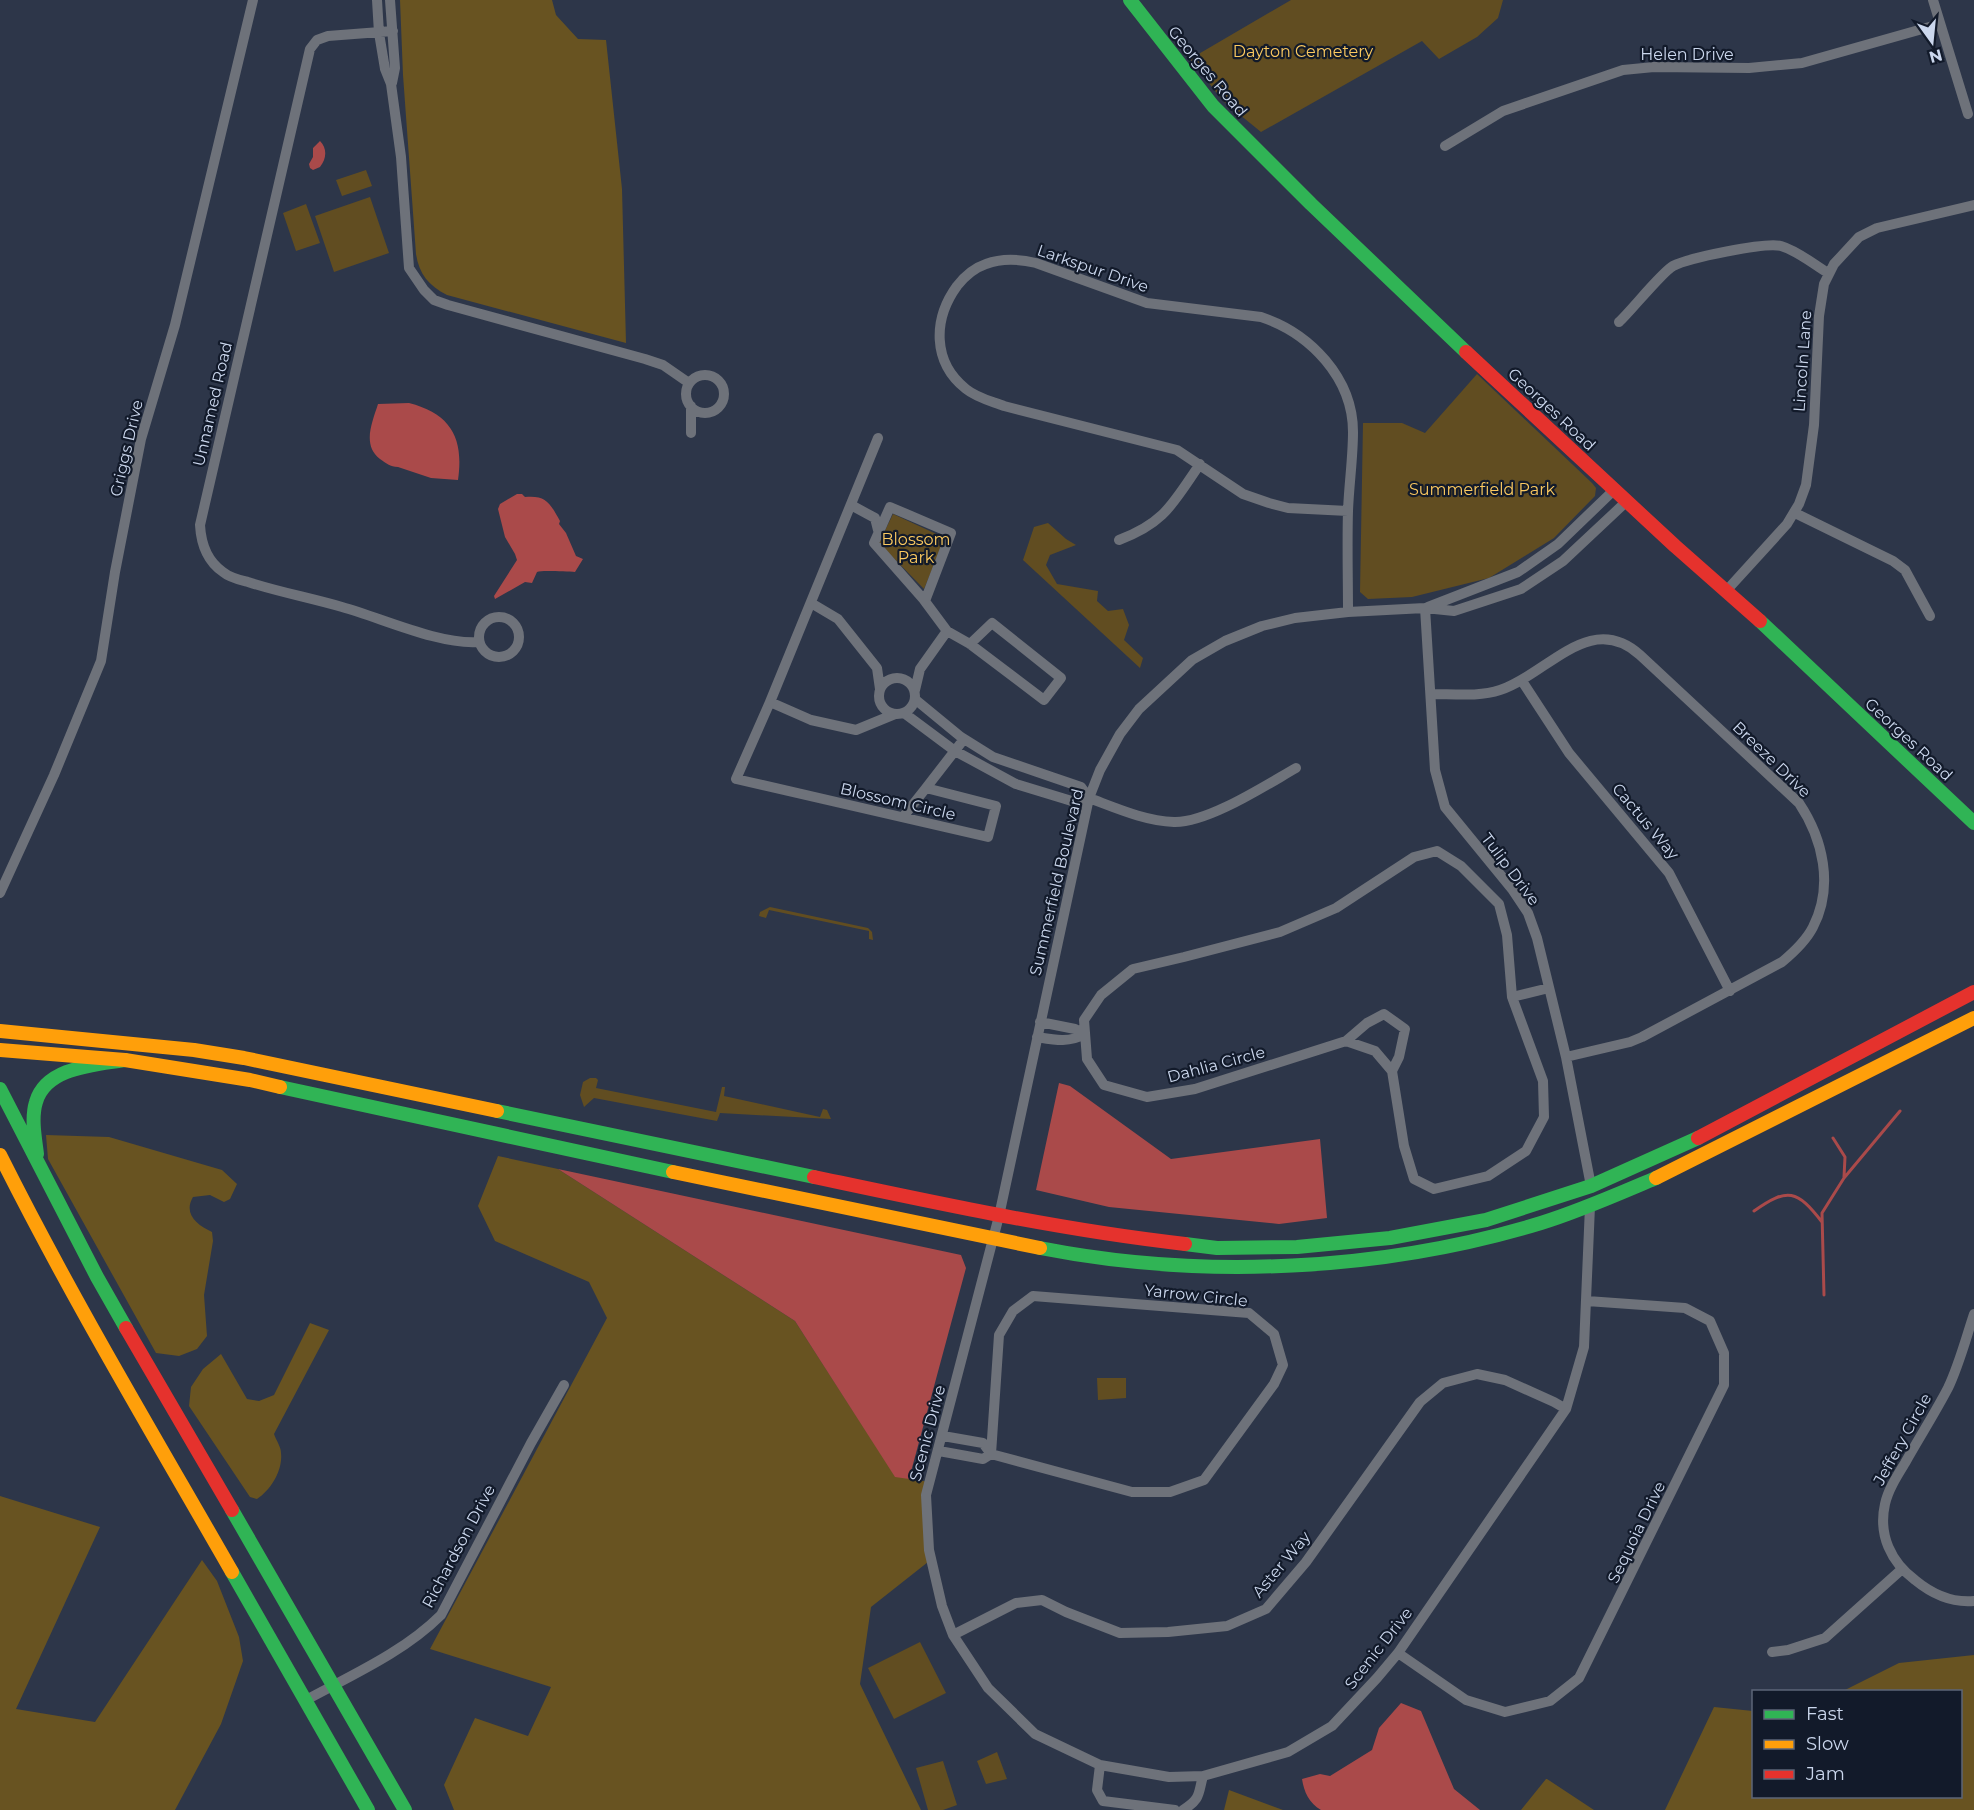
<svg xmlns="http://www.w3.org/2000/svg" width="1974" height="1810" font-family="Montserrat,sans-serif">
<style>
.green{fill:#614d21}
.forest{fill:#685321}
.water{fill:#aa4a4a}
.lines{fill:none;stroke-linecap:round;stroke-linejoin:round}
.stream{stroke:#aa4a4a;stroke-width:3}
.street{stroke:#6e727a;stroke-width:10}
.fast{stroke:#30b455;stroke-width:14}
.slow{stroke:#ff9f0a;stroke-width:14}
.jam{stroke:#e5322d;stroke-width:14}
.labels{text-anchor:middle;stroke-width:4.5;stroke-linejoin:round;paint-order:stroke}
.park-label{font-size:16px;fill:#fcca60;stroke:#121a2a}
.street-label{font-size:16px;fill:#cbd7ed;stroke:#121a2a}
</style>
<rect width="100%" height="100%" fill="#2d3649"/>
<path class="green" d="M1291,0H1503L1498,18L1477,37L1439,59L1422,41L1261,132L1223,101L1190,59Z
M366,170L372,186L342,196L336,180Z
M370,197L389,253L334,272L315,216Z
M306,204L320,243L296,251L283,213Z
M1477,374L1592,483L1596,488L1595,496L1554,538L1489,578L1412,597L1368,599L1360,592L1363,423H1402L1425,433Z
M893,514L945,538L924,589L879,543Z
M1048,523L1066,539L1076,545L1050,555L1046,565L1057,584L1098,591L1097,601L1108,611L1123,609L1129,625L1124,640L1143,658L1140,668L1023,560L1034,527Z
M770,907L868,928L872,932L873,940L869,939V931L769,910L766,918L759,916L760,912Z
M590,1078H596L598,1080L596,1088L716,1112L722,1087H725L724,1096L820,1117L823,1109L827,1110L831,1119L720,1113L717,1121L594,1098L584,1107L580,1095L583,1082Z
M1097,1378H1126V1398L1098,1400Z
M920,1642L946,1693L894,1719L868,1668Z
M997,1752L1007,1779L986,1784L977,1761Z
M943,1761L957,1805L943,1810H928L916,1768Z"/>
<path class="forest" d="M400,0H552L556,15L578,39L606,40L622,189L626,343L447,295C429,286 419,274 416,254L403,75Z
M46,1135L109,1137L222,1170L237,1184L230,1199L224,1202L210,1195L193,1197C183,1214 197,1225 212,1232L213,1241L204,1295L207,1336L197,1349L179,1356L156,1353L48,1159Z
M498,1156L558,1169L795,1321L895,1476L929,1482L928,1562L871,1607L860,1684L921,1810H454L444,1785L475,1718L528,1736L551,1687L430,1649L607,1318L589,1282L495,1241L478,1206Z
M310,1323L329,1330L274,1434C276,1440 281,1447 281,1453C283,1470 271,1490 257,1499L250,1497L189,1406L191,1387L203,1369L221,1354L247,1399L259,1401L274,1395Z
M0,1496L100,1527L16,1709L95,1722L202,1560L217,1581L239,1637L243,1661L221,1724L175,1810H0Z
M1974,1655V1810H1665L1714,1707L1753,1711L1754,1796H1960V1692L1843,1691L1899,1663Z
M1546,1779H1547L1594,1810H1521Z
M1229,1790L1283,1810H1224Z"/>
<path class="water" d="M320,141C327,148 327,158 320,167L313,170L310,168L309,164L313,157V148Z
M409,403C451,414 464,438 458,480L431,478L398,467C390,467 386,463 380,459C362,445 372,423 378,404Z
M517,494H522L525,497C546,495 550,503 560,521L559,524L566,533L576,556L583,559L575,572C568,572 542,570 537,572L532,583L525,582L495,599L494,596L517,560L515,554L505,537L498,509L500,504Z
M1059,1083L1070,1086L1171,1159L1320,1139L1327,1218L1279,1224L1109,1207L1036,1190Z
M558,1169L961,1255L966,1268L909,1479L895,1477L795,1321Z
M1401,1703L1421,1711L1454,1789L1480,1810H1321C1309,1803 1304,1792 1302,1779L1320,1774L1330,1776L1372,1750L1379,1728Z"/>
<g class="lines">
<path class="stream" d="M1833,1138L1845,1157L1844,1177
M1754,1211C1788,1187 1797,1190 1822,1222
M1824,1295L1822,1213L1844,1178L1900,1111"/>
<path class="street" d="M377,0L379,33L385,69L391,84L401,157L409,268L424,290L434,300L448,305L645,359L663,365L689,383
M390,0L395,68L392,83
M1933,0L1968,114
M393,31L328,36L317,40L310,49L200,525C201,543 207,561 223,572C230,578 240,580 248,582C279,592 311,598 342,607C382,618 439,645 479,642
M1445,146L1503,111L1623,70L1654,67L1749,68L1802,63L1940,24
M1619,322C1631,311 1662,272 1673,266C1688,258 1765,242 1781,246C1798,251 1813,264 1828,273
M686 394a19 19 0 1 1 38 0a19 19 0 1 1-38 0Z
M691,406V433
M851,505L875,518L878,530
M890,507L951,533L925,601L874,543Z
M1348,511L1288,508L1269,503L1243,494L1177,450L1004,406C991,401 977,398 966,389C932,362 933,319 957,286C964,277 974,268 986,264C1002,258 1019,259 1036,263L1147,303L1261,317C1310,333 1353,378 1353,432C1353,458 1349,484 1348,511C1347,544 1348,578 1348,612
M1795,513L1893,561L1905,570L1930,616
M1119,540C1165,523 1173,503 1200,464
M1727,590L1787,524L1799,504L1806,485L1814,425L1819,316L1824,284L1834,264L1859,237L1877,228L1974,205
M811,603L838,619L877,668L880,689
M1428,607L1518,572L1558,544L1615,489
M1425,608L1435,770L1445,807L1512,889L1528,913L1537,938L1566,1057L1591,1186
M479 637a20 20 0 1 1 40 0a20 20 0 1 1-40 0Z
M947,631L970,644L1044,700L1061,678L992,623L970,644
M879 696a18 18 0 1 1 36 0a18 18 0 1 1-36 0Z
M1522,681L1569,753L1669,873L1730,991
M915,690L920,669L947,631L924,600
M1431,694C1453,694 1480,697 1500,690C1548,674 1590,610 1640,655L1799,803C1823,839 1834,886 1813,927C1806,941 1794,952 1782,962L1642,1037L1630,1042L1566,1057
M916,700L961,737L993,757L1081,787L1089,798
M770,702L878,438
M904,713L955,751L1016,784L1075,802L1089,798
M895,714L856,730L811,720L770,702L736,779L988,837L996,806L926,788L964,739
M1089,798C1116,808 1145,821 1174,822C1208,823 1266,785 1296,768
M903,817L926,788
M0,893L54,775L101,661L115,572L141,439L175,325L253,0
M1512,997L1507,935L1499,904L1461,866L1437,851L1414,857L1336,908L1280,932L1184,957L1133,969L1101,995L1084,1020L1087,1059L1104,1085L1147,1097L1195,1089L1346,1041L1375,1051L1392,1071L1404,1146L1414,1179L1434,1189L1488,1176L1526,1151L1544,1117L1543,1081L1512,997L1549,988
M1037,1037C1055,1040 1069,1043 1085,1034L1075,1029L1040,1022
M1346,1041L1367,1023L1384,1014L1405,1029L1399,1057L1392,1071
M1590,1206L1584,1347L1566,1409L1398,1653L1377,1678L1332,1726L1288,1752L1203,1776L1169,1777L1100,1765L1035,1734L988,1688L953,1635L942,1606L929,1550L926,1495L999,1216L1089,798L1100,770L1120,734L1139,709L1192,660L1225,641L1262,626L1295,618L1348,612L1425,608L1454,611L1521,589L1563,561L1627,501
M1974,1314C1966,1338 1959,1365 1948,1388C1935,1413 1919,1438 1905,1463C1897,1476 1888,1490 1885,1504C1878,1535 1891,1562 1915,1580C1932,1594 1952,1603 1974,1601
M943,1436L983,1443L991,1454L1132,1492H1170L1204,1480L1274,1384L1283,1365L1274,1334L1249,1313L1033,1296L1013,1311L999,1335L991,1454
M939,1451L983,1459L991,1454
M953,1635L1016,1603L1042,1600L1066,1612L1120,1633L1168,1632L1227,1626L1266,1609L1306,1562L1420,1402L1443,1383L1477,1374L1505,1380L1554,1402L1566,1409
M1772,1652L1788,1650L1825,1638L1901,1570
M1398,1653L1466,1700L1505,1712L1550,1701L1579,1678L1724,1385V1353L1710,1321L1685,1308L1587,1301
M306,1700C352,1675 404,1652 441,1615L531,1443L564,1385
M1100,1765L1097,1790L1103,1801L1175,1810
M1183,1810C1201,1799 1198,1794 1203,1776"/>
<path class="fast" d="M1130,0L1213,106L1311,204L1466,352
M1760,621L1974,823
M280,1087L673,1172
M0,1089L97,1277L126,1328
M497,1111L814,1177
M37,1154C35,1138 31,1118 36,1102C46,1067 95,1065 125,1060
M1185,1244L1217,1248L1297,1247L1390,1238L1486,1220L1591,1186L1698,1138
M1040,1248C1203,1280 1383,1271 1541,1223C1580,1211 1618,1194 1656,1178
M232,1510L405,1810
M232,1572L368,1810"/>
<path class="slow" d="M0,1031L194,1050L244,1058L497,1111
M0,1050L125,1060L250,1080L280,1087
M0,1155C71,1297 153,1434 232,1572
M673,1172L1040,1248
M1656,1178L1974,1018"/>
<path class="jam" d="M1466,352L1675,546L1760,621
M1698,1138L1974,992
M814,1177C937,1203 1060,1230 1185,1244
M126,1328L232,1510"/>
</g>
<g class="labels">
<g class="park-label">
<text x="1303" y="57">Dayton Cemetery</text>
<text x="1482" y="495">Summerfield Park</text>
<text x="916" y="545">Blossom<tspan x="916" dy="18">Park</tspan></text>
</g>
<g class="street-label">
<text x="1687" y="60">Helen Drive</text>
<text transform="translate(1208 71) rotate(50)" y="6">Georges Road</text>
<text transform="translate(1093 268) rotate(19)" y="6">Larkspur Drive</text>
<text transform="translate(1802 361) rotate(-86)" y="6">Lincoln Lane</text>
<text transform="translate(212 404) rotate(-77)" y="6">Unnamed Road</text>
<text transform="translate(1552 409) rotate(43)" y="6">Georges Road</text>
<text transform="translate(126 448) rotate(-77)" y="6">Griggs Drive</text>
<text transform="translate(1909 739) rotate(43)" y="6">Georges Road</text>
<text transform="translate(1772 759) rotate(44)" y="6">Breeze Drive</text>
<text transform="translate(898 801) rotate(13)" y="6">Blossom Circle</text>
<text transform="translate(1646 821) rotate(50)" y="6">Cactus Way</text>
<text transform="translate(1511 869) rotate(53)" y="6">Tulip Drive</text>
<text transform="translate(1056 882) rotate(-77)" y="6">Summerfield Boulevard</text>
<text transform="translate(1216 1064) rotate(-15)" y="6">Dahlia Circle</text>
<text transform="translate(1196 1295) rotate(6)" y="6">Yarrow Circle</text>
<text transform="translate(927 1433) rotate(-75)" y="6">Scenic Drive</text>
<text transform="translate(1902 1439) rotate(-61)" y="6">Jeffery Circle</text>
<text transform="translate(1636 1532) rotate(-64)" y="6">Sequoia Drive</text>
<text transform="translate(458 1546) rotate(-62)" y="6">Richardson Drive</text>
<text transform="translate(1281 1564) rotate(-50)" y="6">Aster Way</text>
<text transform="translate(1378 1648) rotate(-52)" y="6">Scenic Drive</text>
</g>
</g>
<rect x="1752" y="1690" width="210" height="108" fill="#121a2a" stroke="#5c6678" stroke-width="1.5"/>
<rect x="1764" y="1710" width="30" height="9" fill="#30b455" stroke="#5c6678" stroke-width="1.5"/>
<text x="1806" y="1720" font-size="18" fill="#cbd7ed">Fast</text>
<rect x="1764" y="1740" width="30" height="9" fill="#ff9f0a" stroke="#5c6678" stroke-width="1.5"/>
<text x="1806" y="1750" font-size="18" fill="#cbd7ed">Slow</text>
<rect x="1764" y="1770" width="30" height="9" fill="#e5322d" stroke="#5c6678" stroke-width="1.5"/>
<text x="1806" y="1780" font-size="18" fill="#cbd7ed">Jam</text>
<g transform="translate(1932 42) rotate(165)" stroke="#121a2a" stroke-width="4.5" paint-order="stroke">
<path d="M0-4.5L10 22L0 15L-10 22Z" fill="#cbd7ed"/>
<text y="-9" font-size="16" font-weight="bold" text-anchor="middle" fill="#cbd7ed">N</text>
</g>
</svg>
